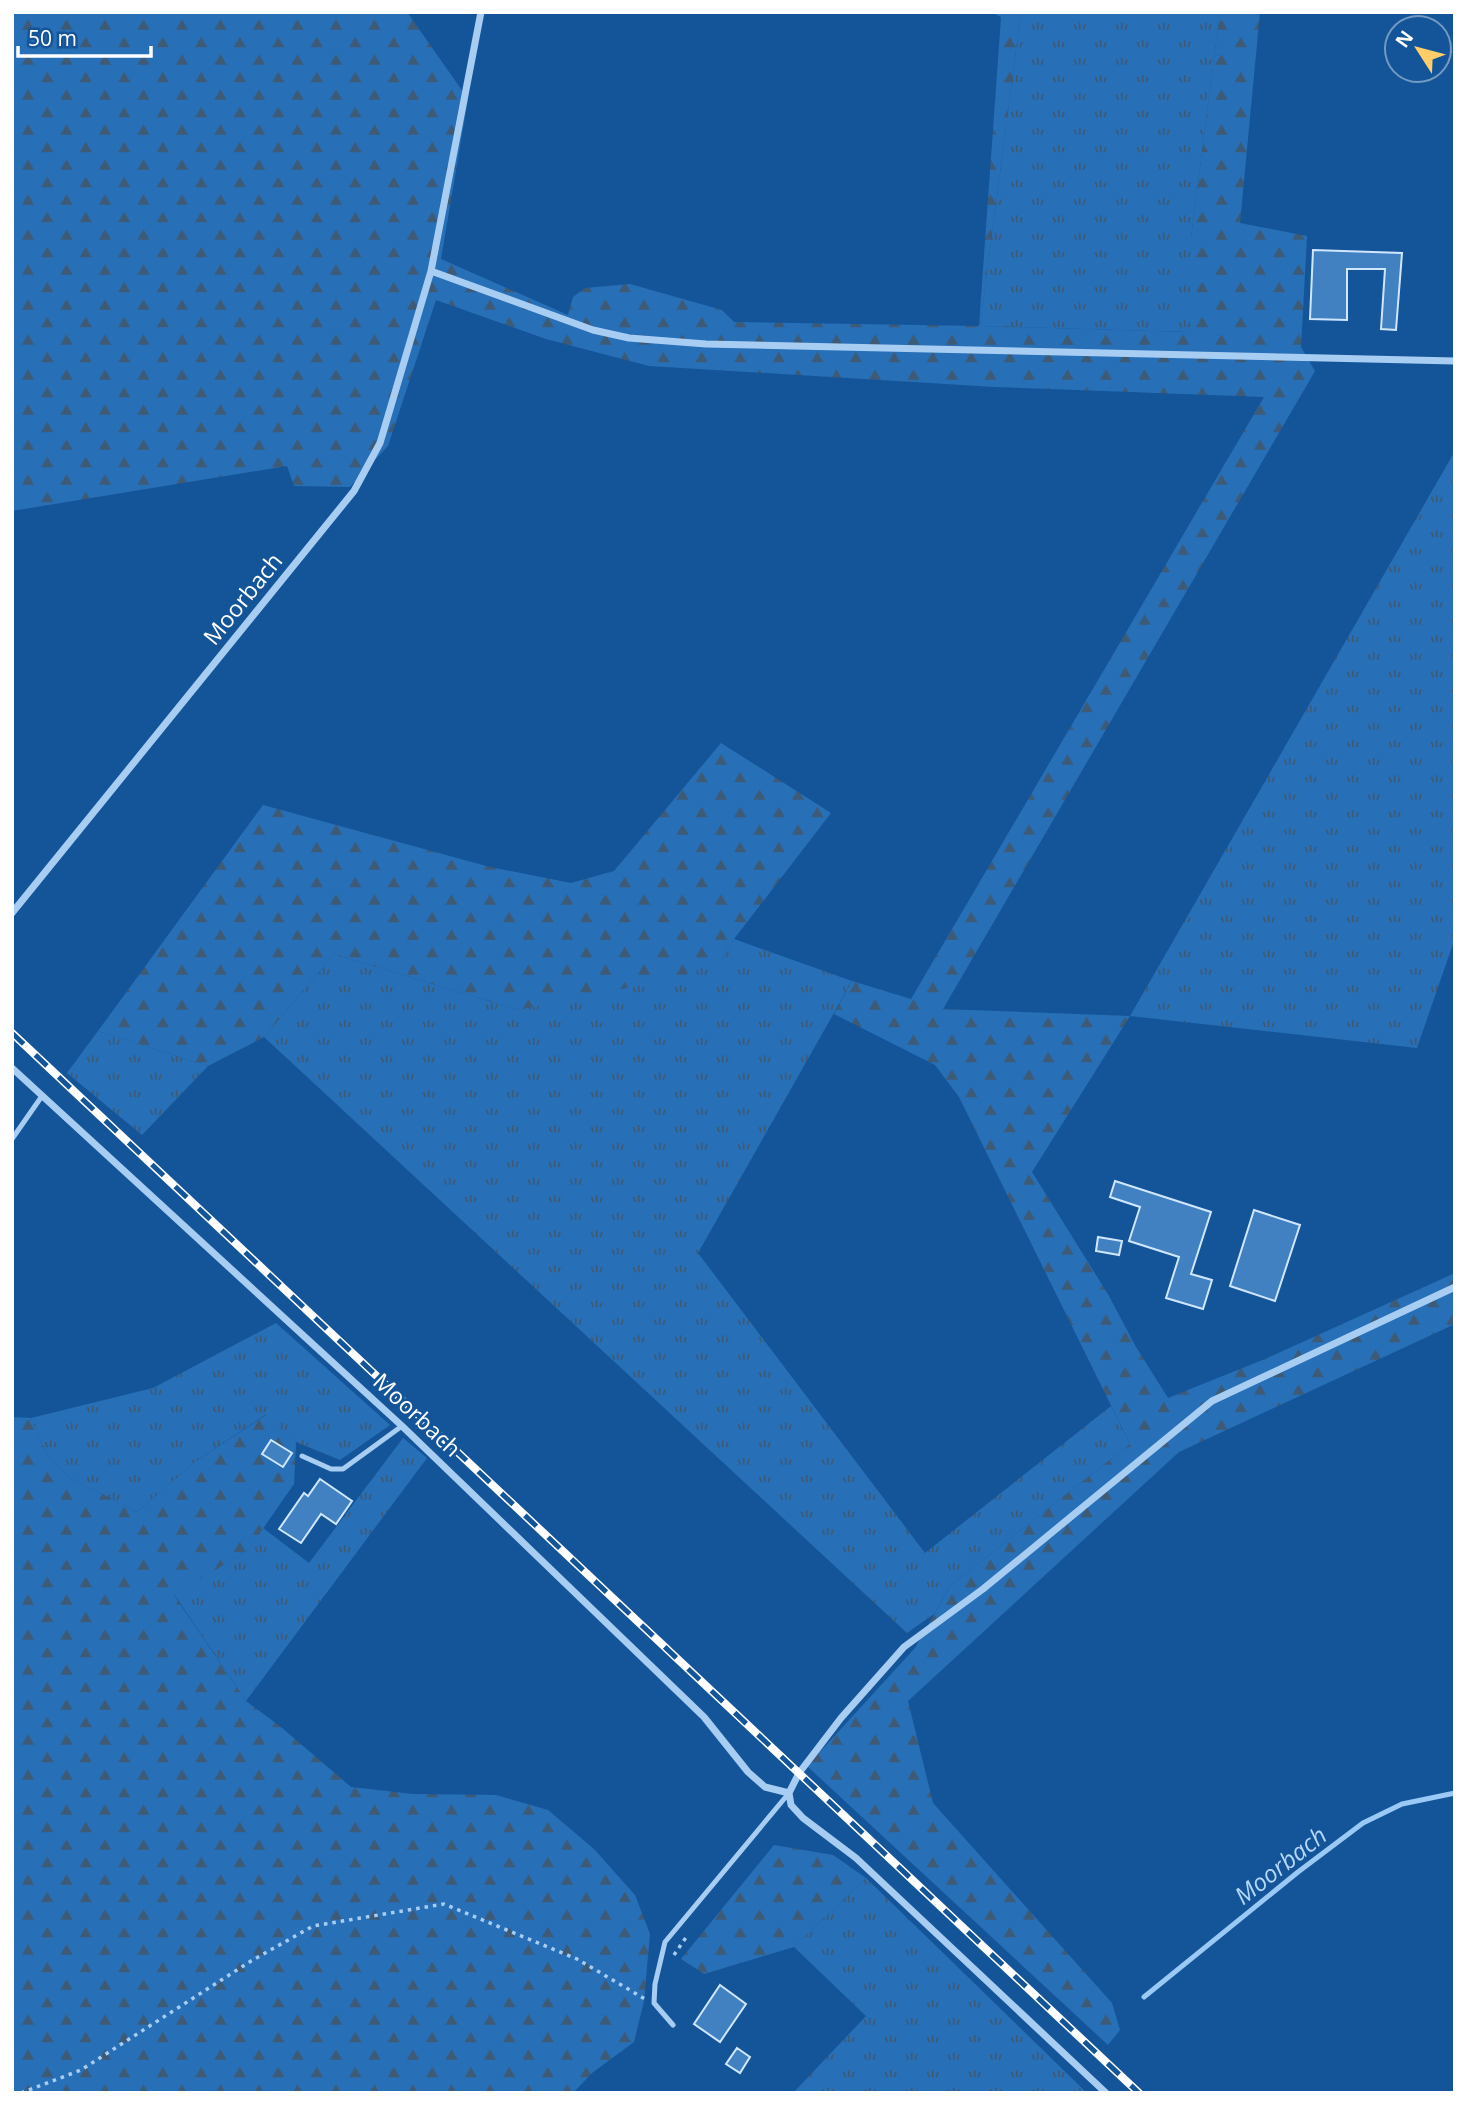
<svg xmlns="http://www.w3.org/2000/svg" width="1467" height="2105" font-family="'Open Sans',sans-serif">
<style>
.grass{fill:url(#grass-tufts)}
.forest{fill:url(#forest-firs)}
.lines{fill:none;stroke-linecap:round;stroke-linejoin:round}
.stream{stroke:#9ac9f6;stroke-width:5}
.building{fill:#4181c2;stroke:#d0e6fd;stroke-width:2}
.path{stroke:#a8cdf3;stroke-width:3.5;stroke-dasharray:3.5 5;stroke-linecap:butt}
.service{stroke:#a8cdf3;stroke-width:5}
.minor{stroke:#a8cdf3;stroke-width:7}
.rail-casing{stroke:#fff;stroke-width:8}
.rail{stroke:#145599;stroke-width:5;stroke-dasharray:16;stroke-linecap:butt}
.labels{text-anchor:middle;stroke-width:6;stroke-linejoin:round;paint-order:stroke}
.street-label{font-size:23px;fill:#fff;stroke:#145599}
.water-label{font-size:24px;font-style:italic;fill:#b4d7f9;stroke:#145599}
</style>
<defs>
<pattern id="grass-tufts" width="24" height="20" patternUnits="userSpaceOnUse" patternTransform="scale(1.75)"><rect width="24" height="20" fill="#276fb7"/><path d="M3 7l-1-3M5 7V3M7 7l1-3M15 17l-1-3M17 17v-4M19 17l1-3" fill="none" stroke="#3d5a77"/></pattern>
<pattern id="forest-firs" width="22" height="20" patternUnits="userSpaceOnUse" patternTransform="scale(1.75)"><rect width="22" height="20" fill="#276fb7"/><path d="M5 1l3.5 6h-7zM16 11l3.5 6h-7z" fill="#3d5a77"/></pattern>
</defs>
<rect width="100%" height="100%" fill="#145599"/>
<path class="grass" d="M1021,12H1220L1191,238V332L980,326Z
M1455,451V938L1417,1048L1130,1016Z
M734,939L852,981L698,1253L925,1553L1111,1406L1130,1444L950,1586L934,1614L907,1633L264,1037L334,954L518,1010L721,960Z
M98,1031L208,1066L142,1135L67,1073Z
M276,1323L390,1425L340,1460L296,1442L265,1415L195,1462L137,1512L69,1477L46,1453L31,1418L153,1388Z
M403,1438L427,1458L246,1701L174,1594L248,1550L263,1528L309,1563Z
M866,1878L1087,2093H793L866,2016L794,1947Z"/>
<path class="forest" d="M12,12H407L468,99L441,259L568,315L573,297L585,288L630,284L722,310L734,322L979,326L1001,17L991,12H1021L980,326L1190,332L1191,238L1220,12H1260L1240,223L1307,236L1301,347L1315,371L943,1009L1130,1016L1032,1172L1109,1296L1136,1347L1168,1398L1265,1359L1455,1273V1324L1179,1452L908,1701L933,1803L1112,2003L1120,2030L1108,2045L807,1766L915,1648L950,1586L1130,1444L959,1097L935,1065L834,1014L852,981L911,999L1264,397L995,387L649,366L546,339L436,300L388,446L350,487L294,486L287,466L12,511Z
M721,743L831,813L734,939L721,960L681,977L518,1010L334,954L264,1037L208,1066L98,1031L263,805L490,867L571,883L614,871Z
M266,1415L296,1442L294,1484L248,1550L174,1595L246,1701L281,1727L351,1787L413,1794L496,1795L548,1810L594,1849L635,1895L650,1934L644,2001L634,2042L592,2073L573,2093H12V1417L31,1418L46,1453L69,1477L137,1512L195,1462Z
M774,1845L833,1855L866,1878L794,1947L704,1974L681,1959Z"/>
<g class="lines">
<path class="stream" d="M1144,1997L1298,1872L1363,1823L1402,1804L1455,1793"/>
</g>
<path class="building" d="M1313,250L1402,253L1396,330L1381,329L1385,269H1347V320L1310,319Z
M1115,1181L1211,1212L1191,1274L1212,1280L1203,1309L1166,1298L1179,1257L1129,1241L1140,1207L1110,1197Z
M1254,1210L1300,1225L1275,1301L1230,1286Z
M1098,1237L1122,1241L1119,1255L1096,1251Z
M271,1440L292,1453L283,1467L262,1454Z
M320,1479L352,1501L336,1524L321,1514L301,1543L279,1529L304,1493L308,1496Z
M720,1985L746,2004L720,2042L694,2024Z
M737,2048L750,2057L740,2073L726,2064Z"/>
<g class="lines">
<path class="path" d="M674,1955L687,1936
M21,2093L81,2070L251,1961L313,1926L444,1904L577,1959L645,1999"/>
<path class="service" d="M12,1139L42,1096
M302,1456L331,1469H343L402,1426
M673,2025L654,2003L655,1984L665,1942L789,1793"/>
<path class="minor" d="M481,12L431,271L593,330L629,338L706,344L1455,361
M12,913L354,491L380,443L431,271
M12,1068L402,1426L704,1717L748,1772L765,1787L789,1793
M1106,2093L856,1858L803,1818L791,1805L789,1793L799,1773L841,1718L904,1647L983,1589L1212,1401L1455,1287"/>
<defs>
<path id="rail" d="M12,1033L1139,2093"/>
</defs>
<use href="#rail" class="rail-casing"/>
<use href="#rail" class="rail"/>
</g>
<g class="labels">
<g class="street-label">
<text transform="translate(243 599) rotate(-51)" y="8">Moorbach</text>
<text transform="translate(417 1415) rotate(43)" y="8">Moorbach</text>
</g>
<g class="water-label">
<text transform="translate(1281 1866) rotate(-38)" y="8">Moorbach</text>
</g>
</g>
<rect width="1467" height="2105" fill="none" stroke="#ffffff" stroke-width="28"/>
<g transform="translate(1418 49) rotate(306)"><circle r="33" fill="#145599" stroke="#7299c2" stroke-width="2"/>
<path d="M0-5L12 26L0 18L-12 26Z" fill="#ffcd69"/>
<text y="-10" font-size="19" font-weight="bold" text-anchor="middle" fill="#ffffff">N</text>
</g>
<path d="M18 46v10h133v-10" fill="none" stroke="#ffffff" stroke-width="3.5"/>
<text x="28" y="46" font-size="21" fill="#ffffff" stroke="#145599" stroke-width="5" paint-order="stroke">50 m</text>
</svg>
